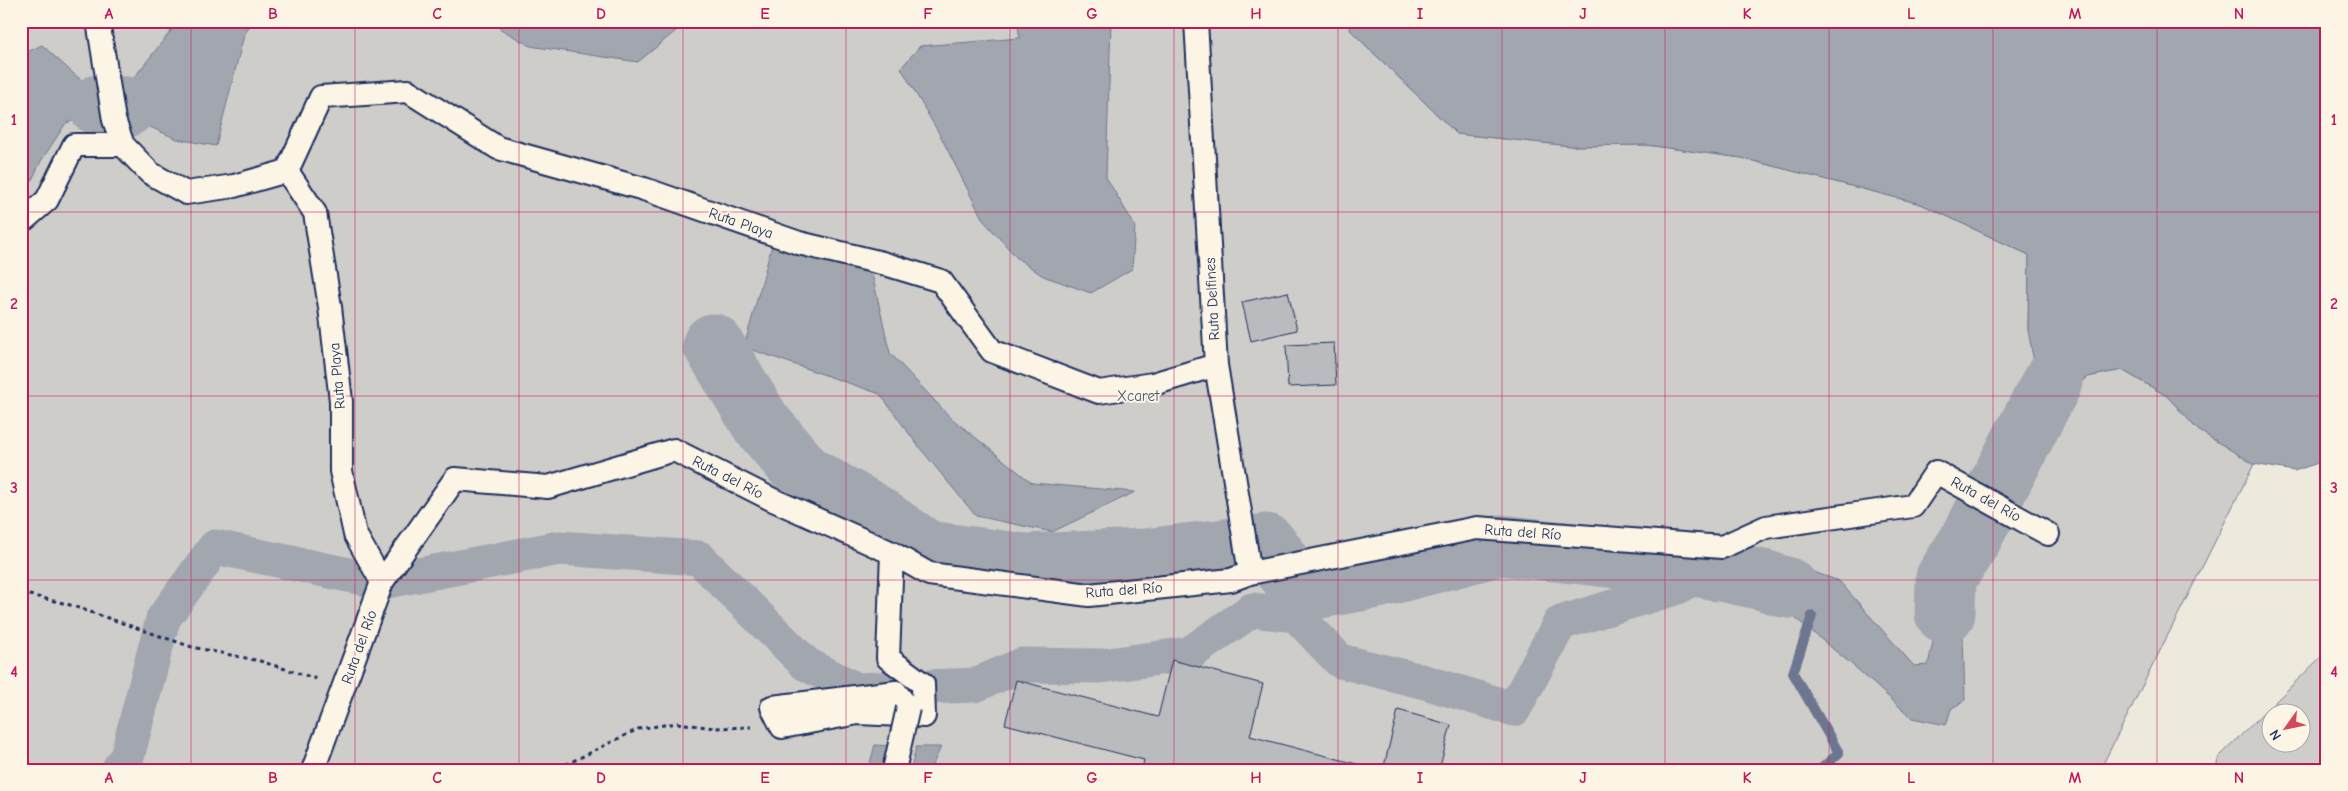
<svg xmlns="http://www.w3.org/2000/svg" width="2348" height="791" font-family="'Comic Neue',sans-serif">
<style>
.green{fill:#cfcdca;stroke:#757e94;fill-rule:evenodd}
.water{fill:#a2a7af;stroke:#6c778f}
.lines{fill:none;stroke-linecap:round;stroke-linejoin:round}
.stream{stroke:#6c778f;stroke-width:10}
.canal{stroke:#a2a7af;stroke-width:35}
.river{stroke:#a2a7af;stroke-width:61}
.building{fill:#babbbe;stroke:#1b2f5e}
.pedestrian-casing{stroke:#1b2f5e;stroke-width:26}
.path{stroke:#1b2f5e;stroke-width:3;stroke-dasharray:4 4;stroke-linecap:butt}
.pedestrian{stroke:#fcf5e5;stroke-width:22}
.pedestrian-bridge-casing{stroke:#1b2f5e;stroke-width:26;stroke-linecap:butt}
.pedestrian-bridge{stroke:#fcf5e5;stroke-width:22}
.grid{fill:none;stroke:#c2185b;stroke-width:1;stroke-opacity:0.55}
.labels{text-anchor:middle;stroke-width:4;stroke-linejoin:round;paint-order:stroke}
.street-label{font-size:15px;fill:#1b2f5e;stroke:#fcf5e5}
.park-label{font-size:15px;fill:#485679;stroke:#fcf5e5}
.neatline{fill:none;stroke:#c2185b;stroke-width:2}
.grid-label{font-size:16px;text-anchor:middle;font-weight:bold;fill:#c2185b}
</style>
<rect width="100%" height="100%" fill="#eee9dd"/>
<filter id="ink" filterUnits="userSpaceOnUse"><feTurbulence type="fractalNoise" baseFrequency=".02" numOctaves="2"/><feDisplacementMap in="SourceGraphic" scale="10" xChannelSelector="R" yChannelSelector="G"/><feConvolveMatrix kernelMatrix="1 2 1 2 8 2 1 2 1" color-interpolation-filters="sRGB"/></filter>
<g filter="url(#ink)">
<path class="green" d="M21,21H1352L1350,30L1457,134L1571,146L1646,145L1742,158L1921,204L2029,255L2028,330L2069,392L2087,377L2122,370L2167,396L2198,430L2254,464L2100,770H21Z
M2327,651V770H2215L2219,757ZM2270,714H2300V744H2270Z"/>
<path class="water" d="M179,21H253L244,35L216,146L177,139L132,119L120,95Z
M504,21H688L638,62L530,46L499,28Z
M1017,21H1111L1106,177L1135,226L1132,269L1091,293L1043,276L1017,258L983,220L940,135L901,68L920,46L1020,38Z
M1352,21H2327V460L2294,471L2254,464L2198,430L2167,396L2122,370L2087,377L2069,392L2036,373L2028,330L2029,255L1921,204L1742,158L1646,145L1571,146L1457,134L1350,30Z
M42,45L75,75L101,95L96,114L66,123L41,161L30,184L21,189V135L26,132L21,122V55Z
M774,238L870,265L890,353L950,417L1032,483L1135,492L1052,532L976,516L919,447L880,394L744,347Z
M1956,525L1988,549L1968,568L1962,603L1965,700L1951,709L1946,725L1912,718L1855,667L1773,600H1711L1706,568L1749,561L1808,570L1839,581L1914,666L1928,665L1933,642L1924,609L1932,568Z
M875,745L890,746L886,770H868Z
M916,747H941L930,770H911Z"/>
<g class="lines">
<path class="stream" d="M1812,616L1793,673L1839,753L1820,770"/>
<path class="canal" d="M118,770L127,757L163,619L215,547L382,582L559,548L699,558L806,664L857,690L975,685L1022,665L1101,666L1189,654L1252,610L1296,615L1340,661L1425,682L1514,709L1560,623L1678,587L1706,568"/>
<path class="river" d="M98,105L126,107
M713,344L761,423L806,476L869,511L927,551L1025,564L1145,559L1266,544L1297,584L1320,588L1377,578L1501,545L1706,568L1763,580L1788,588
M1945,613L1946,578L1972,537L2052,382"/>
</g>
<path class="building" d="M1288,292L1297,330L1251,341L1242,302Z
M1334,343L1336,385L1288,387L1286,345Z
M1172,660L1263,684L1250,736L1372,768V770H1142L1144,760L1005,724L1016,680L1158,717Z
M1398,710L1451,725L1439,770H1383Z"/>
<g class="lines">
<defs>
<path id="pedestrian" d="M98,21L114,120L123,145L150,173L186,193L234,186L287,171
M1196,21L1216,365L1250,573
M21,220L25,219L47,200L74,145H123
M892,553L888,658L923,684L924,716L858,713L782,727L772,707L896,692L908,708
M382,582L355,534L341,471V401L330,307L315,213L287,171L321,97L408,91L498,148L644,189L799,243L882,263L941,281L992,351L1099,392L1153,384L1216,365
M313,770L382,582L455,479L548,487L674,450L771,499L892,553L929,574L1089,595L1231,580L1250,573L1477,528L1722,547L1766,527L1913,506L1936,472L2048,534"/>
</defs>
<use href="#pedestrian" class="pedestrian-casing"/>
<path class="path" d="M21,593L67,604L192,647L260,661L317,679
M560,770L563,766L638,729L677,723L714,728L751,727"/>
<use href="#pedestrian" class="pedestrian"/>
<defs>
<path id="pedestrian-bridge" d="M894,770L908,708"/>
</defs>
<use href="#pedestrian-bridge" class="pedestrian-bridge-casing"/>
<use href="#pedestrian-bridge" class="pedestrian-bridge"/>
</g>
</g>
<path class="grid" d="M191,21V770M355,21V770M519,21V770M683,21V770M846,21V770M1010,21V770M1174,21V770M1338,21V770M1502,21V770M1665,21V770M1829,21V770M1993,21V770M2157,21V770M21,212H2327M21,396H2327M21,580H2327"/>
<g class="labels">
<g class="street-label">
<text transform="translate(741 223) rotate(19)" y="5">Ruta Playa</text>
<text transform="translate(1212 299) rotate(-93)" y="5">Ruta Delfines</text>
<text transform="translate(337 376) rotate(-95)" y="5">Ruta Playa</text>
<text transform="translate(728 477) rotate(27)" y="5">Ruta del Río</text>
<text transform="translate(1986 499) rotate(29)" y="5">Ruta del Río</text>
<text transform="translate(1523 532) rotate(4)" y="5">Ruta del Río</text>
<text transform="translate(1124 590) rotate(-4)" y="5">Ruta del Río</text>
<text transform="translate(359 647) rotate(-70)" y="5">Ruta del Río</text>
</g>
<g class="park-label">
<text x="1138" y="401">Xcaret</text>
</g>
</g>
<rect width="2348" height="791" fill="none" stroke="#fcf5e5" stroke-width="55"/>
<g transform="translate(2286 728) rotate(237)"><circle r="24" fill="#fcf5e5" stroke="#a2a6af"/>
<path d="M0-4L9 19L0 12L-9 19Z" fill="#d1495b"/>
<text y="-8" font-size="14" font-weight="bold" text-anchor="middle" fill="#1b2f5e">N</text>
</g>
<rect x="28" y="28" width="2292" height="736" class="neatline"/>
<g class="grid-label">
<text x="109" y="19">A</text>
<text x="273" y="19">B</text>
<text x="437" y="19">C</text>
<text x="601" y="19">D</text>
<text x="765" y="19">E</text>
<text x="928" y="19">F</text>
<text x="1092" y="19">G</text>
<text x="1256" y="19">H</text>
<text x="1420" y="19">I</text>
<text x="1583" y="19">J</text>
<text x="1747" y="19">K</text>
<text x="1911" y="19">L</text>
<text x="2075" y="19">M</text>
<text x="2239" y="19">N</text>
<text x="14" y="125">1</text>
<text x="2334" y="125">1</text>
<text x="14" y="309">2</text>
<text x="2334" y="309">2</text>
<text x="14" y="493">3</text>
<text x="2334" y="493">3</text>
<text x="14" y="677">4</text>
<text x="2334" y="677">4</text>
<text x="109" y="783">A</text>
<text x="273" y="783">B</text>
<text x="437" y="783">C</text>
<text x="601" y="783">D</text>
<text x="765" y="783">E</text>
<text x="928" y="783">F</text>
<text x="1092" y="783">G</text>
<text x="1256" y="783">H</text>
<text x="1420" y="783">I</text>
<text x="1583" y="783">J</text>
<text x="1747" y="783">K</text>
<text x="1911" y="783">L</text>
<text x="2075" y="783">M</text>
<text x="2239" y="783">N</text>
</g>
</svg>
